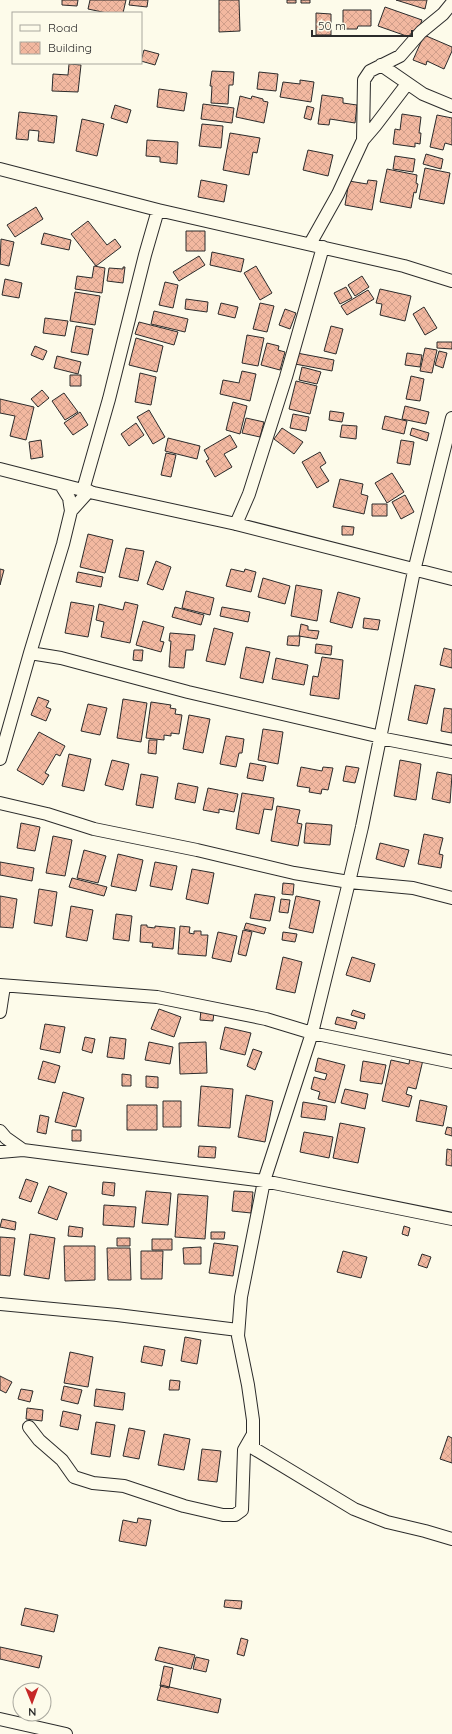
<svg xmlns="http://www.w3.org/2000/svg" width="452" height="1734" font-family="Quicksand,sans-serif">
<style>
.building{fill:url(#building-cross-hatch);stroke:#2b2b2b}
.lines{fill:none;stroke-linecap:round;stroke-linejoin:round}
.minor-casing{stroke:#2b2b2b;stroke-width:14}
.minor{stroke:#fdfbea;stroke-width:12}
</style>
<defs>
<pattern id="building-cross-hatch" width="8" height="8" patternUnits="userSpaceOnUse"><rect width="8" height="8" fill="#f2b8a0"/><path d="M0 0l8 8M0 8l8-8" fill="none" stroke="#d09e8a"/></pattern>
</defs>
<rect width="100%" height="100%" fill="#fdfbea"/>
<path class="building" d="M62,0H78L77,6L62,5Z
M90,0H126L123,13H107L88,9Z
M130,0H148L147,7L129,5Z
M219,0H239L240,31L219,32Z
M287,0H296V3H287Z
M301,0H310V3H301Z
M396,0H427L425,9Z
M385,7L422,20L415,39L378,26Z
M343,10H371V26H358L357,29H343Z
M316,13L331,14V35H316Z
M424,35L452,47V51L444,69L427,61L426,65L413,60Z
M144,50L159,54L155,65L141,61Z
M69,64L81,65L78,92L52,91L53,74L68,75Z
M212,71L234,72L233,85H229L228,104L211,103L212,86H210Z
M259,72L278,74L276,91L257,89Z
M300,80L314,82L311,102L280,97L283,82L300,84Z
M159,89L187,93L184,111L157,107Z
M322,95L343,98V103L357,105L355,123L330,119L329,125L318,124Z
M240,96L251,99L252,96L263,99V101L268,102L264,123L236,117Z
M203,104L234,108L232,123L201,119Z
M115,105L131,110L127,123L111,118Z
M307,106L314,108L311,120L304,118Z
M19,112L57,116L54,143L38,141L39,131L29,130L28,140L16,139Z
M402,114L421,117L419,133H421L420,144L415,143V147L393,144L395,129L400,130Z
M437,115L452,118V145L445,143L443,150L430,147Z
M82,119L104,124L97,156L76,151Z
M202,124L223,126L221,148L199,146Z
M230,133L260,138L257,153L253,152L249,175L223,170Z
M147,140L178,142L177,164L160,162V157L146,156Z
M308,150L333,155L328,176L303,170Z
M426,154L443,159L441,169L423,164Z
M395,156L415,159L413,172L393,169Z
M425,168L450,173L444,204L419,199Z
M387,169L417,175L416,183L418,184L416,193L414,192L411,208L380,202Z
M201,180L227,185L224,202L198,197Z
M368,180L377,181L372,210L345,205L349,181L367,184Z
M36,207L43,219L15,237L7,225Z
M88,221L107,245L115,239L121,247L96,266L71,234Z
M186,231H205V251H186Z
M44,233L71,240L69,250L41,244Z
M1,239L14,242L9,266L0,264Z
M212,252L244,259L241,272L210,265Z
M199,256L205,265L179,281L173,272Z
M94,266L105,268L102,293L75,289L77,276L92,278Z
M256,266L272,293L260,300L244,273Z
M123,267H125L123,283L107,281L109,268L123,269Z
M362,276L369,287L355,296L348,285Z
M5,279L22,283L19,298L2,295Z
M165,282L178,285L173,308L159,305Z
M346,287L352,298L340,304L334,293Z
M380,289L411,296L405,321L380,315L382,304L376,303Z
M368,290L374,299L347,315L341,306Z
M75,292L100,296L95,325L70,321Z
M186,299L208,302L207,312L185,309Z
M221,303L238,307L235,318L218,314Z
M260,303L274,306L267,332L253,329Z
M424,307L437,328L425,335L413,314Z
M285,309L296,313L290,329L279,325Z
M154,311L188,319L185,332L151,324Z
M45,318L68,321L65,336L43,333Z
M139,322L178,332L174,345L135,334Z
M76,326L93,329L88,355L71,352Z
M331,326L343,329L336,354L324,351Z
M247,335L264,338L258,366L242,363Z
M136,338L163,346L157,372L129,365Z
M437,342H452V349L437,348Z
M267,343L279,346L278,350L285,352L280,370L261,365Z
M35,346L47,351L43,360L31,355Z
M425,348L437,350L432,373L420,371Z
M439,351L447,353L443,368L435,365Z
M297,353L334,360L332,371L295,364Z
M407,353L422,355L420,367L405,365Z
M57,356L81,362L78,374L54,368Z
M302,367L321,372L317,384L299,380Z
M242,371L256,374L250,401L220,394L223,380L239,383Z
M140,373L156,377L151,405L135,402Z
M70,375H81V386H70Z
M411,376L424,379L420,401L406,399Z
M296,381L317,386L310,414L289,409Z
M42,390L49,398L38,407L31,399Z
M64,393L78,412L65,420L52,401Z
M0,399L34,407L26,440L10,436L15,416L0,413Z
M233,402L247,406L240,434L226,430Z
M405,406L429,412L426,424L402,419Z
M149,410L165,437L153,444L137,417Z
M330,411L344,413L342,422L329,420Z
M80,412L88,425L73,435L64,423Z
M293,414L309,417L306,431L290,428Z
M385,416L407,421L404,434L382,429Z
M246,418L264,422L260,437L242,433Z
M136,423L144,435L129,446L121,434Z
M342,425L357,426L356,439L340,437Z
M282,428L303,442L294,454L274,439Z
M412,428L429,433L427,441L410,435Z
M230,435L237,447L224,454L232,467L215,477L206,461L209,459L204,450Z
M168,438L200,446L197,459L165,451Z
M41,440L43,457L31,459L29,442Z
M401,440L414,442L410,465L397,463Z
M320,452L326,463L320,467L329,481L317,488L302,462Z
M166,453L176,455L171,477L161,475Z
M392,473L404,492L387,503L375,483Z
M340,479L363,484L361,494L368,496L364,514L333,507Z
M405,495L414,512L401,519L392,502Z
M372,504H387V516H372Z
M342,526L354,527L353,535H342Z
M88,534L113,540L105,573L80,567Z
M126,548L144,551L138,581L119,577Z
M156,561L171,567L163,590L147,584Z
M0,569L4,570L0,585Z
M231,569L244,572L245,569L256,572L251,592L226,586Z
M78,572L103,577L101,587L76,582Z
M263,578L290,586L285,604L258,597Z
M296,585L322,590L317,621L291,616Z
M186,591L214,598L210,615L182,608Z
M338,592L360,598L352,628L330,622Z
M71,602L94,606L88,637L65,633Z
M125,602L138,605L130,643L101,637L104,622L96,620L99,604L123,610Z
M175,607L204,615L201,625L172,617Z
M222,607L250,612L248,622L220,616Z
M364,618L380,620L378,630L363,628Z
M143,621L164,627L160,641L164,642L161,652L136,645Z
M301,624L308,626V630L319,631L317,639L299,636Z
M214,628L233,633L225,665L206,661Z
M170,633L195,635L193,650H186L184,668L169,667L171,641H169Z
M288,636H300L299,646L287,645Z
M316,644L332,646L331,655L315,653Z
M246,647L270,652L263,683L240,678Z
M444,648L452,650V668L440,665Z
M134,650H143L142,661L133,660Z
M322,657L343,660L339,699L310,695L313,676L318,677Z
M276,658L308,665L304,685L272,679Z
M415,685L435,689L427,724L408,720Z
M38,697L49,701L46,707L51,709L46,721L31,715Z
M123,699L147,703L141,742L117,738Z
M151,702L171,705L170,708L176,709L175,714L182,715L179,734L171,733V736L164,735V740L146,738Z
M88,704L107,708L100,735L81,731Z
M444,708L452,709V733L441,731Z
M189,715L210,719L203,753L183,749Z
M263,729L283,732L278,764L258,760Z
M39,732L65,746L60,756L56,754L45,773L49,775L43,785L17,770Z
M226,736L244,739L242,753H239L236,767L220,764Z
M149,740H157L156,754L148,753Z
M69,754L91,759L84,791L62,786Z
M112,760L129,764L123,790L105,785Z
M400,760L421,764L416,800L394,796Z
M250,763L266,766L263,781L247,778Z
M346,766L359,768L355,783L343,781Z
M301,767L322,771L323,767L333,768L328,790L322,789L321,794L309,792L310,788L297,786Z
M437,772L452,775L450,803L432,799Z
M141,774L158,777L153,808L136,805Z
M178,783L198,787L195,803L175,799Z
M208,788L238,794L234,812L219,809V813L203,810Z
M242,793L274,798L272,810L264,809L259,834L236,829Z
M277,806L300,810L297,823L302,824L298,846L271,841Z
M21,823L40,827L35,851L17,848Z
M306,823L332,825L330,845L304,843Z
M424,834L443,838L439,854L443,855L441,868L418,864Z
M53,836L72,840L65,876L46,873Z
M380,843L409,850L404,867L376,859Z
M84,850L106,856L98,883L77,878Z
M118,854L143,860L136,891L111,886Z
M0,862L34,868L32,881L0,875Z
M155,862L177,866L172,890L150,886Z
M192,869L214,873L208,904L186,899Z
M72,878L107,887L104,896L69,887Z
M283,883L294,884L293,895L282,894Z
M39,889L57,892L52,926L34,923Z
M255,894L275,897L270,921L250,918Z
M0,896L17,899L13,928L0,927Z
M296,896L320,901L313,933L289,928Z
M281,899L290,900L288,913L279,912Z
M71,906L93,910L87,941L66,937Z
M116,914L132,916L129,941L113,939Z
M246,923L266,928L264,934L244,929Z
M141,925H147V927L155,928V926L175,928L173,949L152,947L153,943L140,942Z
M180,926L190,927L189,933L194,934V931H201V935H208L206,956L178,954Z
M243,930L252,932L246,956L238,954Z
M218,932L237,936L231,962L212,958Z
M283,932L297,934L295,942L282,940Z
M283,957L302,962L295,993L276,989Z
M352,957L375,964L370,982L346,975Z
M159,1009L181,1017L174,1037L151,1029Z
M201,1010L214,1012L213,1021L200,1020Z
M353,1010L365,1014L364,1019L351,1015Z
M337,1017L357,1022L355,1029L335,1024Z
M45,1024L65,1027L60,1053L40,1049Z
M225,1027L251,1033L245,1055L220,1049Z
M85,1037L95,1039L92,1053L82,1050Z
M110,1037L126,1039L124,1059L107,1057Z
M149,1042L173,1047L170,1064L145,1060Z
M206,1042L207,1073L180,1074L179,1043Z
M253,1049L262,1052L255,1070L247,1066Z
M410,1057L423,1060L416,1089L408,1087L406,1094L412,1096L409,1107L382,1101L391,1060L409,1064Z
M318,1058L345,1065L335,1103L318,1099L320,1092L311,1089L314,1077L325,1080L327,1074L315,1071Z
M43,1061L60,1066L55,1083L38,1079Z
M363,1061L386,1065L382,1084L360,1081Z
M122,1074L131,1075V1086H122Z
M146,1076L158,1077V1088L146,1087Z
M201,1086L233,1089L230,1128L198,1126Z
M345,1089L368,1094L365,1109L341,1103Z
M63,1092L84,1098L76,1127L55,1122Z
M246,1095L273,1101L265,1142L238,1137Z
M420,1100L447,1106L443,1126L416,1121Z
M163,1101H181V1127H163Z
M303,1102L327,1106L325,1120L301,1117Z
M127,1105H157V1130H127Z
M40,1115L49,1117L46,1134L37,1132Z
M340,1123L365,1128L358,1163L333,1158Z
M447,1127L452,1128V1136L445,1134Z
M72,1130H81V1141H72Z
M304,1132L333,1137L329,1158L300,1152Z
M199,1146L216,1147L215,1158L198,1157Z
M447,1149L452,1150V1166L446,1165Z
M26,1179L38,1183L31,1202L19,1198Z
M103,1182L115,1183L114,1196L102,1194Z
M49,1186L67,1193L57,1220L38,1213Z
M146,1191L171,1193L168,1225L142,1223Z
M234,1191L253,1192L251,1213L232,1211Z
M178,1194L208,1196L205,1239L175,1237Z
M104,1205L136,1207L134,1227L103,1225Z
M2,1219L16,1222L15,1230L0,1227Z
M69,1226L83,1228L82,1237L68,1236Z
M404,1226L410,1228L408,1236L402,1234Z
M211,1232H225L224,1239H211Z
M30,1234L55,1238L49,1279L24,1275Z
M0,1237L15,1238L10,1276L0,1275Z
M117,1238H130V1246H117Z
M152,1239H172V1250H152Z
M214,1243L238,1246L233,1276L209,1273Z
M64,1246H95V1280L65,1281Z
M201,1247V1264H184L183,1248Z
M107,1248H130L131,1280H108Z
M141,1251H163L162,1279H141Z
M343,1251L367,1257L361,1278L337,1272Z
M422,1254L431,1257L427,1268L418,1265Z
M185,1337L201,1340L197,1364L181,1361Z
M144,1346L165,1350L162,1366L141,1362Z
M70,1352L93,1357L88,1387L64,1383Z
M0,1376L12,1382L6,1393L0,1390Z
M170,1380L180,1381L179,1390H169Z
M64,1386L82,1390L78,1404L61,1400Z
M21,1389L33,1391L30,1402L18,1399Z
M96,1389L125,1393L123,1410L94,1406Z
M27,1408L43,1410L42,1421L26,1419Z
M63,1411L81,1415L78,1430L60,1426Z
M96,1422L115,1425L110,1457L91,1454Z
M129,1428L145,1431L139,1459L123,1456Z
M164,1434L190,1439L184,1470L158,1465Z
M448,1436L452,1438V1463L440,1459Z
M202,1449L221,1451L217,1482L198,1480Z
M138,1518L151,1520L146,1546L119,1541L123,1520L137,1523Z
M225,1600L242,1601L241,1609L224,1607Z
M25,1608L58,1615L54,1632L21,1625Z
M241,1638L248,1640L244,1656L237,1654Z
M0,1647L42,1656L39,1668L0,1659Z
M159,1647L195,1655L191,1669L155,1660Z
M196,1657L209,1660L206,1672L193,1669Z
M164,1666L173,1668L169,1688L160,1686Z
M161,1685L221,1699L218,1713L157,1700Z"/>
<g class="lines">
<defs>
<path id="minor" d="M381,65L423,94L452,106
M363,140L375,126L407,84
M0,169L158,210L404,266L452,281
M310,244L338,194L363,140L364,80L370,71L400,56L421,32L443,14L452,3
M452,418L414,571L362,827L349,882L312,1033L264,1181L241,1297L238,1336L248,1385L253,1420V1448L354,1509L387,1522L425,1531L452,1539
M0,469L94,493L236,524L452,579
M83,490L109,399L145,255L158,210
M71,511L89,491
M236,524L249,494L286,377L323,247
M30,653L61,658L188,692L381,737
M380,738L452,752
M0,759L30,653L63,544L71,511L69,498L61,485
M0,803L47,814L94,829L197,850L294,873L349,882L413,888L452,898
M0,985L157,997L266,1019L312,1033L452,1062
M0,1012L4,986
M0,1131L6,1138L23,1150
M0,1152L23,1150L264,1181L452,1219
M0,1304L117,1315L238,1330
M29,1427L39,1440L62,1460L74,1477L93,1483L124,1486L184,1506L223,1515H235L242,1510L244,1450L252,1436
M0,1719L66,1734"/>
</defs>
<use href="#minor" class="minor-casing"/>
<use href="#minor" class="minor"/>
</g>
<rect x="12" y="12" width="130" height="52" fill="#fdfbea" stroke="#a9a89e"/>
<rect x="20" y="25" width="20" height="6" fill="#fdfbea" stroke="#a9a89e"/>
<text x="48" y="32" font-size="12" fill="#2b2b2b">Road</text>
<rect x="20" y="42" width="20" height="12" fill="url(#building-cross-hatch)" stroke="#a9a89e"/>
<text x="48" y="52" font-size="12" fill="#2b2b2b">Building</text>
<g transform="translate(32 1702) rotate(179)"><circle r="19" fill="#fdfbea" stroke="#a9a89e"/>
<path d="M0-3L7 15L0 10L-7 15Z" fill="#c62828"/>
<text y="-6" font-size="11" font-weight="bold" text-anchor="middle" fill="#2b2b2b">N</text>
</g>
<path d="M312 30v6h100v-6" fill="none" stroke="#2b2b2b" stroke-width="2"/>
<text x="318" y="30" font-size="12" fill="#2b2b2b" stroke="#fdfbea" stroke-width="3" paint-order="stroke">50 m</text>
</svg>
